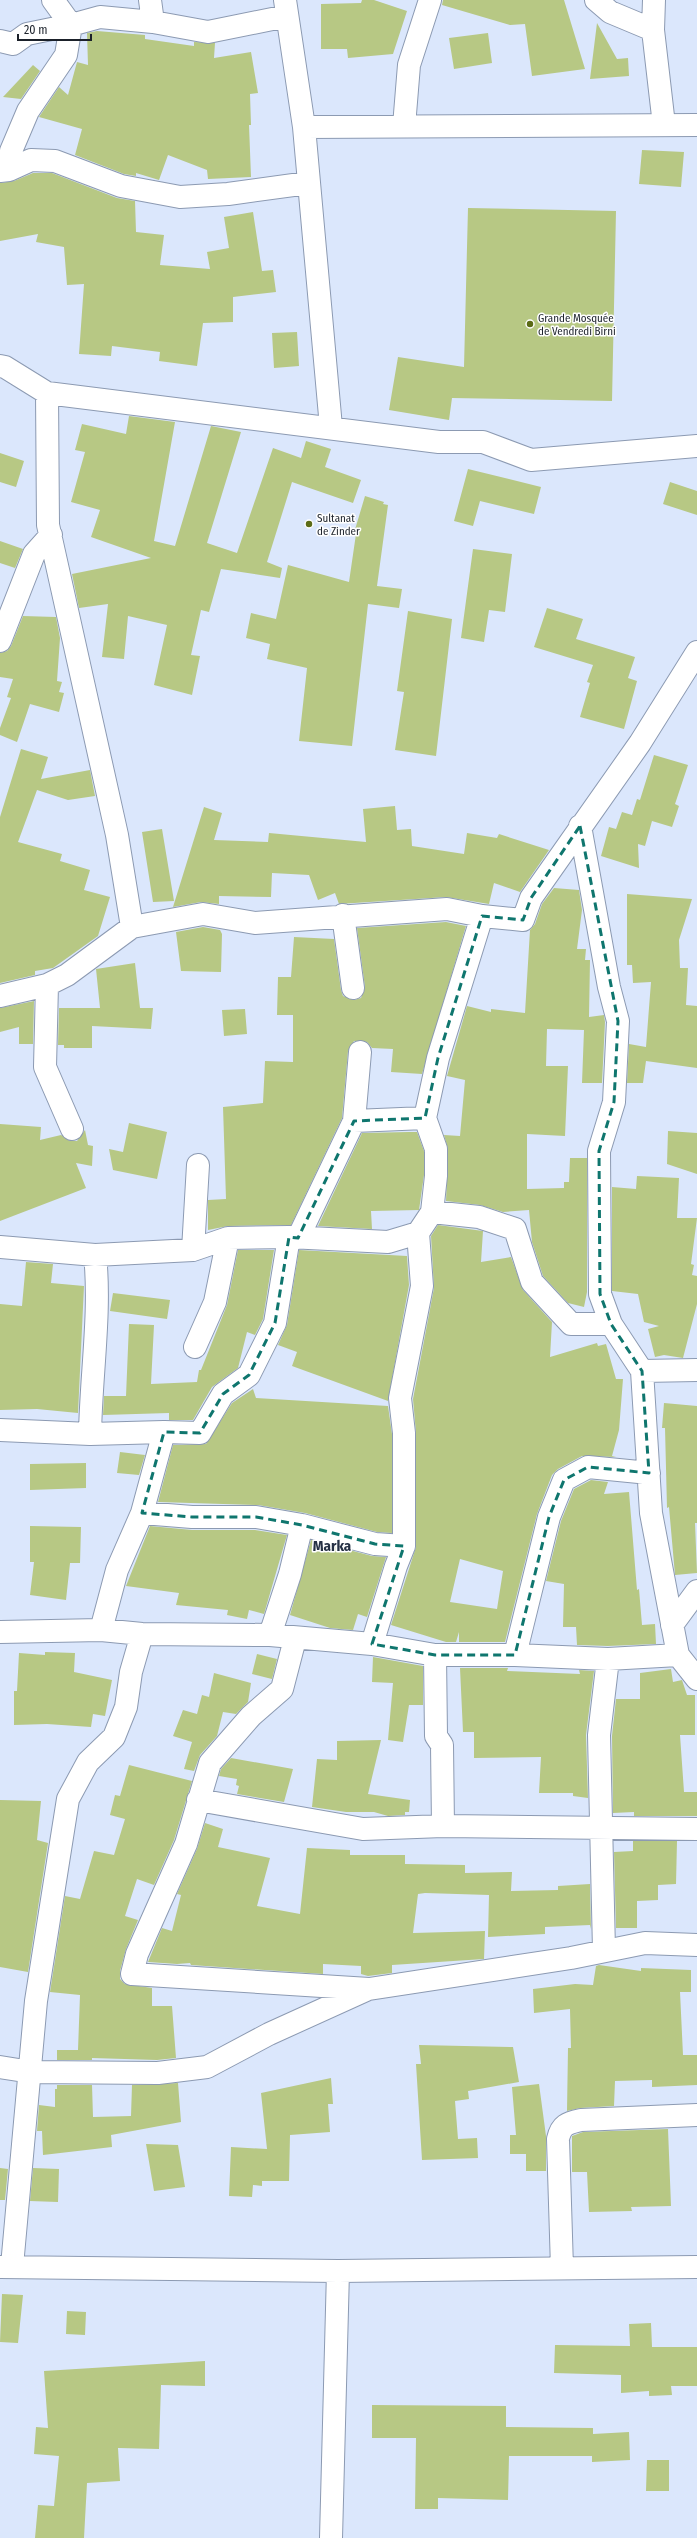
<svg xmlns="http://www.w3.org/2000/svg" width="697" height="2538" font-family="'Fira Sans Condensed',sans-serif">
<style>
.building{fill:#b7c884;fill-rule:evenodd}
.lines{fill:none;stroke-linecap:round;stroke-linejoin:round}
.minor-casing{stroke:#8c9ab2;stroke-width:24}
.minor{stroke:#fff;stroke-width:22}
.marked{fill:none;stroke:#0f766e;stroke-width:3;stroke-dasharray:8 5;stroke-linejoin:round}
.poi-dot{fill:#5b6b16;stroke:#fff;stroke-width:1.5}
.labels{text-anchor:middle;stroke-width:3;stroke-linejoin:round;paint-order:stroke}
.poi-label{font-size:11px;fill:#1b212a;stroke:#fff;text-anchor:start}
.district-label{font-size:15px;font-weight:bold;fill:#263145;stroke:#fff}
</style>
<rect width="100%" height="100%" fill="#dbe7fc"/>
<path class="building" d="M362,0H374L407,11L393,54L348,58L347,49H321V4L361,3Z
M443,0H564L585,69L532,76L525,24L510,25L442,5Z
M597,23L617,59L628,58L629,76L590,79Z
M97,31L145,35V39L194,46V42L215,43L214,58L251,52L258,93L250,94L251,125H249L251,177L208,179L207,170L168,155L159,180L136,173V176L124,174L75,155L82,129L39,117L59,87L68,95L77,62L88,65L87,33Z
M488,33L492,63L454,69L449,38Z
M33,65L40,71L21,99L3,97Z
M642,150L684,152L681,187L639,184Z
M33,173H52L117,198L135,201L136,232L164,235L160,265L210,269L207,252L229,248L224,217L253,212L262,271L273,270L276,292L233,297V322L203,323L197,366L159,361L160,352L112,346L111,356L79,354L84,284L67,285L64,247L36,242L38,234L0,241V183L14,181Z
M468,208L616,211L612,401L452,398L449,420L389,410L398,357L464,367Z
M297,332L299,366L274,368L272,333Z
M129,416L175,422L154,541L175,546L211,426L241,432L207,543L237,553L273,448L301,458L306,441L331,449L325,467L361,480L353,503L292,482L267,562L282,568L280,578L221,569L209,612L201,610L191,655L200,656L192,695L154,685L167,625L128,616L124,659L102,657L108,604L79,608L72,574L151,558L91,537L100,510L71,502L85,452L75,450L82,424L126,434Z
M0,453L24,461L16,487L0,482Z
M468,469L541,487L534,514L480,501L473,526L454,521Z
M670,482L697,491V515L663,504Z
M365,496L384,502L383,504L388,505L377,586L402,589L399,608L368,604L352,746L299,741L307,668L267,659L270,644L246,638L251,613L276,619L288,565L349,582L356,534L354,533Z
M0,541L23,549L15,568L0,563Z
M473,549L512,554L505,612L489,610L484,642L461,638Z
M547,608L583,619L576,639L635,657L628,678L637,681L624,729L580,717L590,683L587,682L593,665L534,647Z
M408,611L452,619L436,756L395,750L404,692L397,691Z
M23,616L56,617L60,638L57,681L62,682L59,692L64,693L59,712L30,704L17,742L0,735V728L11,698L7,697L13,679L0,677V653L7,651L11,646Z
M21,749L48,757L41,779L90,770L95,796L68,800L37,790L18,842L62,854L60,861L90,870L84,890L110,897L98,936L53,968L35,971V975L0,983V817Z
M654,755L688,765L675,804L679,806L672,827L652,821L645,846L638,844L639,868L601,856L609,827L616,829L622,812L632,815L637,799L640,800Z
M395,806L397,830L411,829L412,846L464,854L467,833L497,838L499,834L549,850L520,892L494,883L489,904L446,897L339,904L335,893L318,900L309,875L272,873L271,897L219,896V904L201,902L173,907L204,807L222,813L214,840L268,842L269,833L366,842L363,809Z
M162,829L174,901L153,902L142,832Z
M554,888L579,890L582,910L577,949H586L585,960H590L589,1017L604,1015L605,1022L602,1083H582L584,1030L547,1029L546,1066H568L565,1136L527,1134V1189L564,1188V1182H569L570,1158H587V1292L584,1307L568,1303L543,1276L532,1242L529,1210L503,1212L480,1205L446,1201L448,1149L444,1135L460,1136L465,1080L447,1076L467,1006L491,1012V1009L525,1013L530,930L535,924L542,904Z
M627,894L692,899L679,940L680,968H688L686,1005L697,1006V1068L646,1061L643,1083H627L629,1044L646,1047L651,982L633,983L632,965H627Z
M446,922L466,926L422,1074L391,1072L393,1049L372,1048L367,1042L354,1041L348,1051L342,1118L291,1225L228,1226L208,1230V1200L226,1199L223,1107L263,1103L265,1061L293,1062V1015H277L278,977H291L294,937L334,939L341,990L343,996L354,1000L361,998L365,987L357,928Z
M203,927L220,930L222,934L221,972L181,971L176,932Z
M135,963L140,1008H153L151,1029L92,1026V1048H64V1045H58L59,1008H100L96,969Z
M34,1001L33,1044H19V1027L0,1032V1008Z
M245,1009L247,1034L224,1036L222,1010Z
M129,1123L167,1132L157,1179L113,1170L109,1149L123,1152Z
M0,1124L41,1127L40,1140L61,1135L70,1141H77L85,1130L88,1145L93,1146L92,1166L76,1163L86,1188L0,1221Z
M668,1131L697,1133V1174L667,1164Z
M409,1132H417L424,1151V1175L419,1210L371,1211L372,1229L318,1226L362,1133Z
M637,1176L679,1178L677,1218H697L691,1264L694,1265L692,1275L697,1276V1304L683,1358L664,1355L655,1357L648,1329L659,1326L644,1322L638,1294L612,1291V1187L636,1189Z
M438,1225L483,1231L481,1262L511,1257L523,1290L552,1322L550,1357L597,1343L598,1346L606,1344L616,1379H623L619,1430L612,1456L616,1457L582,1456L558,1469L552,1475L537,1514L505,1642H459V1632L456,1642H446L391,1625L416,1547V1433L413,1399L434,1288L431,1236ZM460,1559L503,1571L497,1609L450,1602Z
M238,1250H274L263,1319L255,1335L247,1332L238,1368L212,1387L193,1420H169V1413L103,1415L104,1396H126L129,1324L154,1325L151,1384L197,1382L199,1370H201L227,1305Z
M299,1250L407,1256L409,1285L388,1401L292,1366L297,1352L278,1345L287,1325Z
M26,1262L53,1264L51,1283L84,1286L78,1413L37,1409L0,1410V1304L22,1306Z
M113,1293L170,1300L167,1319L110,1311Z
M253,1389L256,1398L388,1406L392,1434V1533L377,1532L305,1513L258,1505L158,1502L173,1445L206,1444L232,1403Z
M664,1403L697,1406V1523H695L697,1573L675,1575L669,1507L667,1508L665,1428H662Z
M120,1452L145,1455L139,1475L117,1473Z
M86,1463V1488L30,1490V1464Z
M591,1480L608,1482L604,1494L629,1492L637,1590L639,1589L642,1625L655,1624L656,1644L608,1646L577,1645L576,1627H563L564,1584L546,1581L561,1521L574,1489Z
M30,1526L81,1527L80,1563H70L66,1600L30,1595L34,1562H30Z
M150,1526L192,1530H255L287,1535L264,1614L249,1610L247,1619L227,1615L228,1610L176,1605L179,1593L126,1586Z
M311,1540L372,1556L386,1557L367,1617L358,1614L353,1630L330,1628L290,1615Z
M45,1652L75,1653L74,1672L112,1680L105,1716L93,1714L91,1727L47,1724L14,1725V1691H17L19,1653L45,1655Z
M257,1654L277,1659L272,1679L252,1674Z
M373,1657L423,1666V1705H409L403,1742L388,1740L393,1683L372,1682Z
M460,1668H508L507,1671L580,1674L579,1670L594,1671L586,1735L588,1798L573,1796V1793H539L541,1757L474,1758V1732H463Z
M671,1669L673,1682L682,1680L687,1695H695V1735H680L684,1792H697V1816H634V1812L613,1813L612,1736L616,1699H640V1673Z
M214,1673L251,1683L248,1702L236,1714L223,1712L217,1736L200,1755L194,1771L184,1769L192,1742L173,1736L183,1710L197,1714L202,1695L209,1697Z
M381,1740L368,1794L410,1800L409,1812H405V1815L388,1816L374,1812H346L312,1807L317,1759L337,1760V1741Z
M231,1758L293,1769L284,1802L237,1794L239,1786L236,1785L237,1779L219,1776L221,1769Z
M129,1765L192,1781L174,1840L154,1885L137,1879L125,1916L138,1920L126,1949L120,1971V1979L125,1984L152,1988V2006H172L176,2058L157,2060L92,2058V2060H57V2050H78L80,1995L50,1992L65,1896L80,1899L94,1851L114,1855L125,1819L110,1815L115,1795L120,1796Z
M0,1800L41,1801L37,1840L48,1843L28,1972L0,1967Z
M205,1823L223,1829L218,1847L270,1858L257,1906L300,1914L307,1848L350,1850V1855H405V1864L465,1865V1873L512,1872L511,1891L558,1890V1886L590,1884L591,1929L590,1925L545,1927V1934L488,1937L489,1895L425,1893L418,1894L413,1933L485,1931L484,1959L392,1965V1973L368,1976L361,1974V1966L323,1964V1974L191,1965L190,1963L177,1964L148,1962L162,1928L172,1931L181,1895L177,1894L197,1849Z
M633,1841H677L676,1884L658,1885V1900L637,1901V1928H616L614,1852L633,1851Z
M599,1965L641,1971V1968L691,1970V1992H680L683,2055H697V2085L652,2087V2080L615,2081L614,2106L580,2108L567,2111L568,2048H571L570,2009L534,2013L533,1989L575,1984L593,1985L596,1966Z
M419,2045L513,2047L519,2082L468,2091L469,2099L455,2101L458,2139L477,2138L478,2158L422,2160L416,2064H421Z
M331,2078L333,2104H328L330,2132L290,2135L289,2181H262V2186L253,2185L252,2197L229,2196L231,2147L267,2149L261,2093Z
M178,2083L181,2122L111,2135L112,2147L43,2155L42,2131H37L39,2105L55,2107V2089H57V2085H92L93,2117L131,2116L132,2085Z
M539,2084L546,2136V2171H526V2154H510V2135H516L512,2087Z
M668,2129L671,2206L631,2207L632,2211L589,2212L587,2172H572V2136L583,2132Z
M146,2144L178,2145L185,2187L154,2191Z
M0,2168L8,2169L5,2200H0Z
M33,2168L59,2169L58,2202L30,2201Z
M2,2294L23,2295L18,2343L0,2342Z
M67,2311L86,2312L85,2335L66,2334Z
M651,2323L652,2347H697V2386H671L672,2395L649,2396V2391L621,2393V2375L554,2373L555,2345L630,2346L629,2324Z
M205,2361V2386L161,2385L159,2449L118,2448L120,2481L87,2483L84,2538H35L38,2505L54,2506L59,2456L34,2454L36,2427L48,2428L44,2371Z
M372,2405L506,2406V2427L593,2428V2434L629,2432L630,2460L592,2462V2456H509L508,2500L438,2498V2509H415L416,2438H372Z
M647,2460H669V2491H646Z"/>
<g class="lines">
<defs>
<path id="minor" d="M150,0L153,22
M285,0L304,127L331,427
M596,0L610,12L653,30
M654,0L653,30L664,125
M0,41L13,44L27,34L71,25L100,17L153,22L208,32L287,16
M404,126L409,65L430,0
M304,127L697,125
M9,170L11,151L28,111L66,55L71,25L53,0
M0,171L9,170L31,160L55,161L121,186L180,197L228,194L308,183
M0,366L5,367L47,393
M697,446L531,460L483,442H439L47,393L48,525L117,835L132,927L203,914L255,923L447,909L482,916L523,920L531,898L640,743L697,652
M0,641L34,554L51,535
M580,826L609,987L618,1021L614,1102L599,1151L600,1294L611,1324L642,1371L651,1513L678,1655L697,1679
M343,915L353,988
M47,985L45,1067L72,1129
M0,996L47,985L67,975L132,927
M354,1121L425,1118
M432,1212L479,1217L515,1229L532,1282L571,1324H611
M298,1238L354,1121L360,1052
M0,1247L95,1255L193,1250L228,1238L289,1237L388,1242L418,1233L432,1212L436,1176V1149L425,1118L438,1058L482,916
M193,1250L198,1165
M195,1347L215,1302L228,1238
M642,1371L697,1370
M0,1430L90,1434L164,1432
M90,1434C91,1375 101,1312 95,1255
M142,1513L192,1517H256L302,1525L290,1574L270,1635
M302,1525L375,1544L404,1546
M672,1625L697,1591
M101,1630L117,1570L142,1513L164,1432L200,1433L223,1394L249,1375L275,1323L289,1237
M0,1632L101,1630L142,1634L270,1635L372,1644L435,1655H515L608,1659L678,1655
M295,1639L282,1689L251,1716L210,1763L186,1844L137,1954L132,1974L369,1989L571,1958L645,1943L697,1945
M372,1644L396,1566L404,1546V1433L400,1398L422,1286L418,1233
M435,1655L436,1736L442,1745L443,1826
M515,1655L549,1517L564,1480L588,1467L649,1473
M198,1800L363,1829L443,1826L697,1829
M604,1950L599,1735L608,1659
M0,2067L31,2072L158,2073L207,2067L269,2034L366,1990
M12,2266L36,2001L68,1799L88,1762L114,1737L126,1707L131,1672L142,1634
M0,2267L338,2271L697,2267
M562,2268L558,2139C561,2125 567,2123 581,2120L697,2115
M331,2538L338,2271"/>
</defs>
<use href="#minor" class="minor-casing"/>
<use href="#minor" class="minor"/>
</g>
<path class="marked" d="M580,826L618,1021L614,1102L599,1151L600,1294L611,1324L642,1371L649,1473L588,1467L564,1480L549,1517L515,1655H435L372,1644L404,1546L375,1544L302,1525L256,1517H192L142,1513L164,1432L200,1433L223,1394L249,1375L275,1323L289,1237L298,1238L354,1121L425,1118L438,1058L482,916L523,920L531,898Z"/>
<g class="poi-dot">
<circle cx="530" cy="324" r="4"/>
<circle cx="309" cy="524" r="4"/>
</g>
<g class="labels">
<g class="poi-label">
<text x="538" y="322">Grande Mosquée<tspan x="538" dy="13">de Vendredi Birni</tspan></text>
<text x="317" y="522">Sultanat<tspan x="317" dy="13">de Zinder</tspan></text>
</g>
<g class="district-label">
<text x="332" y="1551">Marka</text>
</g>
</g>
<path d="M18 34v6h73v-6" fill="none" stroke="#1b212a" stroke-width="2"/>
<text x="24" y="34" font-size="12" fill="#1b212a" stroke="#ffffff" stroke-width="3" paint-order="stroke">20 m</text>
</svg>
